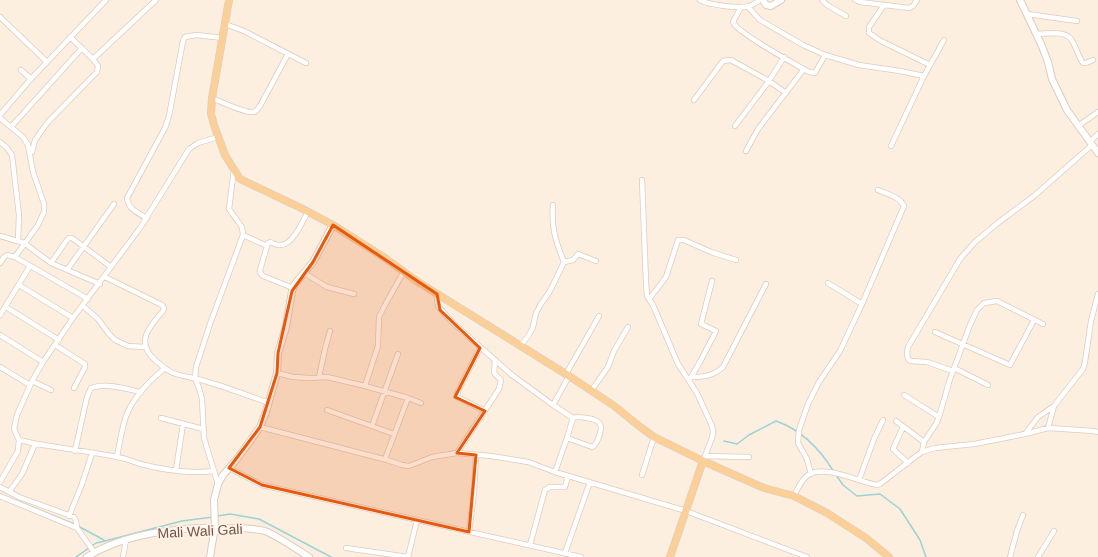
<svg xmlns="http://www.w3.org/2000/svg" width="1098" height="557" font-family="Arial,sans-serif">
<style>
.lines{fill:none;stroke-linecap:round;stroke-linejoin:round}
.stream{stroke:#9cd2d6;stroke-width:1.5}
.minor-casing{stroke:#e0cbbc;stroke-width:6}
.tertiary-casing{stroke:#e0cbbc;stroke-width:8}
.primary-casing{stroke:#d8cfcc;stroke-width:8}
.minor{stroke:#fff;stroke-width:4.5}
.tertiary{stroke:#fff;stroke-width:6}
.primary{stroke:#fbcf98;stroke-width:7}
.marked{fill:#e8590c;fill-opacity:0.2;stroke:#e8590c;stroke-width:3;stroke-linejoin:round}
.labels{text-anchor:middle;stroke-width:3.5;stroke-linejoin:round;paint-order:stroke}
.street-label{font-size:14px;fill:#725448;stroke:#fff3e6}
</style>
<rect width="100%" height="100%" fill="#fcefe0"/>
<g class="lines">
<path class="stream" d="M724,441L737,444L749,435L776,421C802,430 820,449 834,472
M836,475L843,485L857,496L880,494L900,509L920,540L926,557
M20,502L74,524
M217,516L230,514L259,519L331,557
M78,526L104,540
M76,557L96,543L105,541L182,521L213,517"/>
<defs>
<path id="minor" d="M700,0C709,5 739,9 749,6C753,5 757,2 760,0
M822,0L827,5L846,16
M855,0L860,2L909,8L913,6L917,0
M884,5L869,27V33L881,41L930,65
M741,7L733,22C737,33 795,64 809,72L815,73L825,55
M748,7L760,20L803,45L825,55L859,65L900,71L924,76
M1027,14L1077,21
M0,17L47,62
M225,24L244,31L306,63
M1037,34C1047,34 1064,30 1071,39C1076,46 1078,56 1083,63H1086L1093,60
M93,59L156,0
M21,70L31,79
M212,98C221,102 245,113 253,112C257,112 258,108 260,106L288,54
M694,100L723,61L731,60L769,81L786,93
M0,115L29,81L106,0
M0,118L23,137L28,145L33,172L44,204V212L38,225L15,257L88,299
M735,126L769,81L784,57
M1078,126L1098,112
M11,127L82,48
M0,142L7,148L12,155L19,215L18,241
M1090,142L1098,134
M891,146L924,76L944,40
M746,151L758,129L804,69
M32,152L35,140L48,122L97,72L98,66L93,59L70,37
M642,180L646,282L647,296L653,305L678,364L697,393L712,426L713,432L712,438L703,461
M553,205C551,228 556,242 564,262
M147,218C138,213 128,209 127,198L165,128L169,116L183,41L185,37L196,35L223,38
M243,235L267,246
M0,236L24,243L51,263L100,284
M564,262L573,260L578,254L596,261
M0,263L4,257L7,255L15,257
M51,263L67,240L69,238H72L111,267
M67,270L114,204
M304,273L327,287L354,294
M105,277L162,305L164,308L163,311C149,327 135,342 155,360C161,365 166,370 173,373C184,377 197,378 208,382C229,388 249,396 269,403
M828,283L862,304
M19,285L73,318
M293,288L263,276L261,274L260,270L268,243L270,242C273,243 276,245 279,245C292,247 303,221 308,211
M437,294V301L438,306L452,322L512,375L553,405L569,376
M650,298L666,277L678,240H684L711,252L736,260
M83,306L98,319L109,334L115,340L128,346L145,347
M6,307L59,340
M0,315L30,266
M935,332L1010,365L1034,320
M0,335L43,362
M55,345L85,364V367L74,388
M521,345L529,335L533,327L536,313L541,304L550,291L564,262
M480,348L458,391L457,397L485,411
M0,367L30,385
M954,368L988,385
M953,371L927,362L910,361C906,357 907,352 908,347L960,259L975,242L999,222L1034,196L1092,145
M277,373L293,377L309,378L327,377L365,386
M566,374L599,316
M319,377L325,349L330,331
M691,377C703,377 714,376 723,367L766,284
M690,379L701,360L716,331L701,324L712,281
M32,381L51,390
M591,391L608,367L614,351L628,327
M904,395L939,417
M408,398L421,403
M553,405L573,418L567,438L555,472
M327,410L394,434
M161,418L203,429
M896,421L924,442
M372,426L398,354
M260,427L387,460L402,465L409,466L432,457L457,453L491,456L528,462L555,472L686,511L807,557
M903,427L893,449L908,463
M1048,428L1054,406L1083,369L1085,362L1091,321L1098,294
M1025,434L1038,417L1054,406
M567,438L592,447C597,445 603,429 600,424C597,418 578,416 573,418
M19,440C51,448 84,450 117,457C125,458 132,461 140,464C164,470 190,474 214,471
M75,451L87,397L91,388C107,382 125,389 141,392
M922,452L924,442L936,424L939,417L950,379L970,325L977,310L984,303L997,301L1043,324
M457,453L499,389L501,380L494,373L495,361
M705,456L749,457
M117,457C119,446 121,434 124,423C129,401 148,382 165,368
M385,459L408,398L365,386L378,346L379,317L385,305L404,271
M229,468L262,485L581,557
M176,470L183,424
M811,474L807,459L798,443L799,430L808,404L819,382L840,351L862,304L904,206C900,197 887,194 878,190
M642,475L654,437
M859,480L874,439L883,420
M0,482L18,451L19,440L14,429L15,424L17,415L32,381L43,362L73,318L140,228L189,149L198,143L218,137
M218,484L204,438L202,399L199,388L195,378L196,367L210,324L243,235L242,227L229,209L234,169
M0,487L19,497L74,517L76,521L77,528L94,552
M9,492L22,474L35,444
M0,496L77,528
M794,496C798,488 801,480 808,475C823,464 860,482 877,485L880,484L915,457L922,452L935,448L974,444L1025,434L1048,428L1094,431L1098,432
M69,516L82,484L92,453
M469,532L474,493L476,455
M530,545L545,490L550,487H565L568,476
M346,548L408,557L417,520
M565,553L590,482
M123,557L126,540
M1010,557L1017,531L1023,515
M1038,557L1054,531"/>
<path id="tertiary" d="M763,0L766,5L771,6L781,0
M1020,0L1041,44L1048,62L1052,79L1067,110L1098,153
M87,557C124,533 185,526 228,528C241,528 253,528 265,531C276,535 298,550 309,557
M210,557L215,527L214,500L218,484L223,475L237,459L260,427L266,412L277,373L278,353L286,327L292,291L295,284L313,262L333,225"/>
<path id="primary" d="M229,0L212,98L211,114L215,128L225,155L240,179L303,209L333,225L385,258L418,282L569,376L613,405L639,426L654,437L703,461L764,488L794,496L827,513L866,538L889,557
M670,557L703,461"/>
</defs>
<use href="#minor" class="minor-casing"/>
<use href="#tertiary" class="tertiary-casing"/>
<use href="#primary" class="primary-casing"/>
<use href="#minor" class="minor"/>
<use href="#tertiary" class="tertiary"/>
<use href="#primary" class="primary"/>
</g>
<path class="marked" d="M333,225L437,294L440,310L480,348L455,397L485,411L457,453L476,455L469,532L262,485L229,468L260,427L277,373L278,353L292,291L313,262Z"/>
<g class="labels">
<g class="street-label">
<text transform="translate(200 531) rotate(-3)" y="5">Mali Wali Gali</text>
</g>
</g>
</svg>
